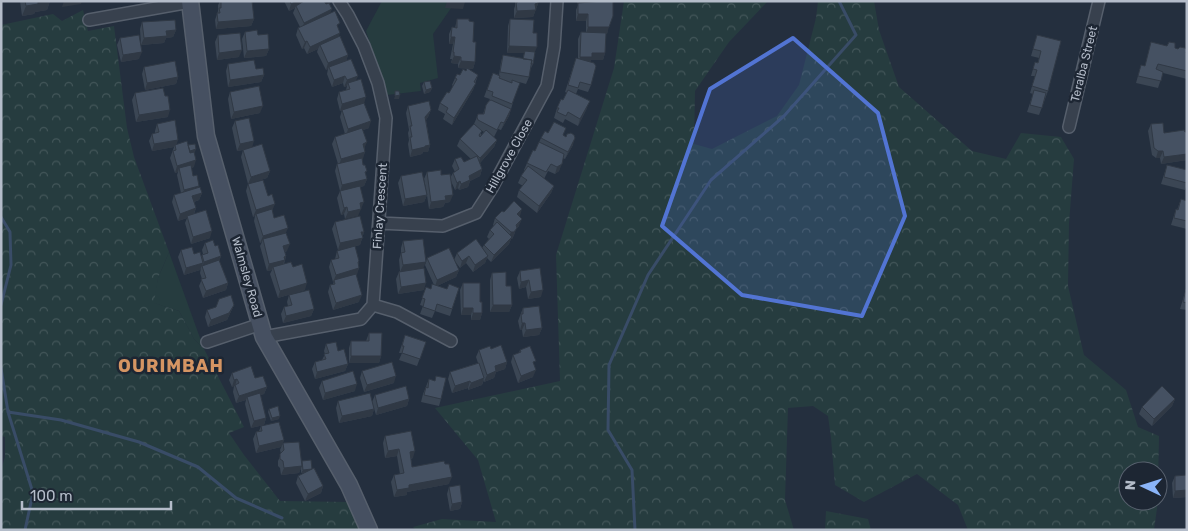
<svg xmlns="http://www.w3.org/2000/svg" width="1188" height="531" font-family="Rubik,sans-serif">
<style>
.grass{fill:#263c3f}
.forest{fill:url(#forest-crowns)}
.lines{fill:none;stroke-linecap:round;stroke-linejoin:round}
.stream{stroke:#394c67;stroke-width:3}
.street-casing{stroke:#565f6c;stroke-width:14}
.secondary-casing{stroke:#565f6c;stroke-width:19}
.street{stroke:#38414e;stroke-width:11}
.secondary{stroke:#465061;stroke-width:16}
.wall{fill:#3b4654;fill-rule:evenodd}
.shaded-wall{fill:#303945}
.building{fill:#455162;stroke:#303945}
.marked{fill:#5274d3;fill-opacity:0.2;stroke:#5274d3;stroke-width:4;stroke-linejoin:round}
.labels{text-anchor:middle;stroke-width:5;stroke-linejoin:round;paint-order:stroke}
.street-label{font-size:12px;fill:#b4bcc9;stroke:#1d2633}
.district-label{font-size:18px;font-weight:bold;letter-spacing:1px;fill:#d59563;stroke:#1d2633}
</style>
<defs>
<pattern id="forest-crowns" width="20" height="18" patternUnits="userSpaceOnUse" patternTransform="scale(1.25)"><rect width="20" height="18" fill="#263c3f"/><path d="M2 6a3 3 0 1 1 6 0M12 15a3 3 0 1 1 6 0" fill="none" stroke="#435659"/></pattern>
</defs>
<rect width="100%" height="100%" fill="#242f3e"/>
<path class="grass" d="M382,1H456L433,34L438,78L420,83L421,91L387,95L366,31Z
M169,252L204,349L194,339L179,311L153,303L158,278Z"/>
<path class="forest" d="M624,1H768L729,42L695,91L694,144L712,149L777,116L799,85L816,18L818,1H874L879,30L899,87L972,151L1006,159L1021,133L1061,137L1074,159L1069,223L1068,286L1084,355L1126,390L1138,427L1159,436L1158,486V471H1128V501H1158L1154,530H968L958,505L917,474L864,502L835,485L831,438L828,416L813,406L788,408L785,500L794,530H416L413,527L442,519L496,522L478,460L435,408L560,381L556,255L614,68Z
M83,10L88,31L114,26L127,128L134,157L169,252L158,278L154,303L179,311L194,339L204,349L244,427L229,433L244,455L280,501L349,502L359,530H1V470L5,457V437L1,436V25L53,14L62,21Z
M826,511L868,519L871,530H825Z"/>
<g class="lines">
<path class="stream" d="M1,217L10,232L11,265L1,305
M1,368L8,412L33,493L25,530
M8,412L61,420L139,442L198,467L236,498L282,518
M635,530L632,470L608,430L609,365L648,275L711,180L784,116L856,35L839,1"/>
<defs>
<path id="street" d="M89,20L190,2
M1069,127L1099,1
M379,223L443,226L476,213L492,188L547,86L554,47L557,1
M373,305L397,312L451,341
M264,337L361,319L373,305L386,118L378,83L364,46L348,15L339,1
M207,342L261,324"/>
<path id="secondary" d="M190,1L206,136L264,337L349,485L369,530"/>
</defs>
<use href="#street" class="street-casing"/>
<use href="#secondary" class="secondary-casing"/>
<use href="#street" class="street"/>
<use href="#secondary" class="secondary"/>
</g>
<path class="wall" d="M20,1H50L47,10L35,12L34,14L22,16Z
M220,1H252L254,19L251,26L216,29L215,20L218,11V5Z
M284,1H324L338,28L339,36L348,55L346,61L356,81L364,103L369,128L363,130L365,152L362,159L367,179L364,186L360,187L361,209L345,219L344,214L341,215L337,198L340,191L335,171L337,164H338L332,144L335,137L345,134L340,117L342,110L347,109L340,111L337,99L339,92L346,90L347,86L344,87L343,83L332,87L327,74L328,69L326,70L317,52L318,49L307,54L304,48L302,49L296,35L298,28L300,27L293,13L295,8L289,11Z
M515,1H539L533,17L514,18V9L515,6Z
M577,1H613L607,34H606L605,53L603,60H591L590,62L591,85L588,92L578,89L576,94L587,108L578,126L565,119L563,123L554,118L557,108L563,100L567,93L565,92L576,58L578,59V39L581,32H586V21H576V10L578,5Z
M457,19L469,21L473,42L475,62L473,69L458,68V64L451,63L452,59H450L453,44H449V34L452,27L455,28Z
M510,19L533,33L534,54L533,64L531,68H530L529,77L526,84L519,82L509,116L501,130L498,129L494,137L497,140L494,147L480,163L482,169L480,176L470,181L468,187L459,190L458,188L455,190L451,181L450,202L445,203L443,207L429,209L427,195L424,202L403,206L398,183L401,176L427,195L424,179L427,172L441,175L450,178L453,173L455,172L452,166L455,159L464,162L471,159L457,146L460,139L474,124L477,117L483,114L486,105L490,99L484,97L493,73L499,75L501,62L503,55L523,59L524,53H507L508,26ZM481,130L484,132L481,135Z
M142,22L176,30L173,37L166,38L164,43L141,45L140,29Z
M245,32L258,35L269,49L266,56L244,58L242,39Z
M218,35L239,57L217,60L215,42Z
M1037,35L1061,41L1048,91L1039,115L1027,112L1033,94L1030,93L1035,76H1031L1035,62H1038L1039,58L1031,56Z
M120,38L139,59L121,62L117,45Z
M1151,42L1175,48L1187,54V79L1163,73L1158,88L1136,83L1141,65L1145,66Z
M228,64L256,69L264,75L261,82L228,87L226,71Z
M144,67L178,77L176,84L145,90L142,74Z
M466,71L478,75L473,90L452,125L443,119L445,114L438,110L440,103L449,93L453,86L452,85L455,78Z
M424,82L432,88L430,92L424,94L422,86Z
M230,92L260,113L231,119L228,99Z
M135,93L168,117L136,122L132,100Z
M408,106L431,110L428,117L426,120L430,145L428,152H423L422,154L410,157L408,144L409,140L408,133L409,130L406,113Z
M235,121L252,147L270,171L267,178L248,184L241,157L243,150L237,151L232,128Z
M157,124L177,144L188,145L196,149L194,152V167L191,168L193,176L202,193L199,200L194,202L196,208L194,214L210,238L191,244L185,223L187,218L178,221L172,202L174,195L181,193L177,175L178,172L175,173L170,158L174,147L152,151L149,141L152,134L155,133V131Z
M1151,124L1164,133L1187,132V160L1161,164L1160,158H1156L1152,155L1148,131Z
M548,133L564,136L573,145L565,159L563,158L559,171L555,174L548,171L544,179L554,186L551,193L537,213L517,197L519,190L523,186L518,183L521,176L525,170H524L527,163L535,151L541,138Z
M1167,165L1187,170V184L1185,190L1161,184Z
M248,184L272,211L274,218L286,233L287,251L285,252L286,256L284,264L293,267L305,290L278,298L270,274L272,270L267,271L260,246L262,242L260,243L254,221L255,216L253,217L246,191Z
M1181,199L1187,201V229L1171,225L1176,209L1177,210Z
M504,212L520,216H519V226L516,229L514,235L512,239H511L509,244L491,262L487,258L485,263L473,272L466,263L460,268L454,260L457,253L482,248L484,245L489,239L487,237L490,230L494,226L493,225L495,218Z
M335,222L364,232L360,245L338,250L332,229Z
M403,241L423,268L424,290L398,294L396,279L399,272L400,271L399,260L401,253V248Z
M205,243L215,246L221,256L219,261L228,283L226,290L203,298L199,286L202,279L200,273L201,268L200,270L184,275L178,257L181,250L201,257L202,255L203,254L202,250Z
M337,251L359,261L358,264L359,268L356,275L359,302L333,310L328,292L330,285L333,284L334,281L333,282L329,267L331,260L335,259Z
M427,258L459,270L456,277L437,286L447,289L459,288L450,316L435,311L432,318L420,314L423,306L420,305L426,287L431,289L434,285L425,265Z
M540,268L541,297L528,299L526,287L519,289L517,278L520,271Z
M492,273L512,305L509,312H490V280Z
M463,283L480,302L482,313L480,320H471V315H461L460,290Z
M1186,289H1187V310L1180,309Z
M289,295L314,309L311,316L283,323L281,314L284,307L288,306L287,302Z
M234,305L227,320L208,327L205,317L207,310Z
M523,308L542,328L539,335L523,337L522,330H520L518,321Z
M369,333L381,356L379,363H349V348L351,341H366Z
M405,335L426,342L417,366L399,360L402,353H399Z
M326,344L338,351L348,364L345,371L315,379L312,369L315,362L322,360L325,354L324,351Z
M491,349L507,362L505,369L496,372L494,378L484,382V380L482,385L468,390V388L452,393L448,379L450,372L478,363L476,357L479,350Z
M520,350L534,365L533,377L518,383L511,362L513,355L519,353Z
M362,371L394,383L364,392L360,378Z
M232,373L255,378L267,387L264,394L260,395L266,418L264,425L251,428L245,404L246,400L236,403L233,392L234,386L232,387L229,380Z
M436,376L441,399L439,406L421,402L423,394L429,379L435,381Z
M322,381L355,391L323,400L319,388Z
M375,395L409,399L407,406L376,415L373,405L374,409L372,416L339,423L336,408L338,401L372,402Z
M1175,399L1172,406L1152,426L1139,414L1142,407Z
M269,409L279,419L271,421L268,412Z
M261,426L284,440L281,447L256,453L253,439L256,432L259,431Z
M385,436L413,458L411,459L412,467L449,484L407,492V495L394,497L391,482L394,475L400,474L397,456L385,458L383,443Z
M283,443L301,463L302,461L312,469L323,486L321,493L305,501L296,483L298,476L304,473H301V468L299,473L281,475L280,468L278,466V461L281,454L280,450Z
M1187,475V497L1173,498L1172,483L1175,476Z
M449,487L462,502L460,509L450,511L447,494Z"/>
<path class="shaded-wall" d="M50,1L47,10L35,12L34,14L22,16L26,6L38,2Z
M64,1H82L81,4L62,7Z
M297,1H309L296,6L295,8L289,11L291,4Z
M447,1L465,2L463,9L445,8Z
M534,1H539L533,17L514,18L517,11Z
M580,1H609L608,3L578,6Z
M332,9L329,16L302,30L304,23Z
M578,14H588L586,21H576Z
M254,19L251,26L216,29L218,22Z
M588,27H609L607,34H586Z
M176,30L173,37L166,38L164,43L141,45L144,38L166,31Z
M340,33L338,40L320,45L318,49L307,54L310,47Z
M451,37H455L453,44H449Z
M307,41L304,48L302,49L305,42Z
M509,46L537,47L534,54L525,51L524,53H507Z
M269,49L266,56L244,58L247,51Z
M242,50L239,57L217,60L219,53Z
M142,52L139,59L121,62L123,55Z
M592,53H605L603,60H591L590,64H578L580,57Z
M348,55L346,62L329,67L328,69L326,70L328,63Z
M454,56L461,57L458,64L451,63Z
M461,61L475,62L473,69L458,68Z
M264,75L261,82L228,87L230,80Z
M345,76L343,83L332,87L334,80Z
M358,76L355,83H348L347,86L344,87L347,80Z
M178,77L176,84L145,90L147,83Z
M476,83L473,90L452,125L454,118Z
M432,88L430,92L424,94L426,90Z
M400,95L399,99H394L395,96Z
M366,97L364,104L340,111L342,104Z
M590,101L587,108L578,126L580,119Z
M263,106L260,113L231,119L234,112Z
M511,109L509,116L501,130L504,123Z
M170,110L168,117L136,122L139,115Z
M431,110L428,117L423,124L425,117Z
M371,121L369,128L346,136L348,129Z
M575,138L573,145L565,159L568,152Z
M178,140L176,147L175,145L174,147L152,151L154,144Z
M497,140L494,147L478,165L480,158Z
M254,141L252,148L237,151L240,144Z
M367,142L364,149L363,144Z
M430,145L428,152H423L422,154L410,157L412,150Z
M196,149L195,152L186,155L187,151Z
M1158,151H1163L1160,158H1156Z
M365,152L363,159L339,166L341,159Z
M1187,154V160L1161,164L1164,157Z
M196,160L194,167L180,171L179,168L178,172L175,173L177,166Z
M562,164L559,171L555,174L557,167Z
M482,169L480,176L470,181L468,187L459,190L461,184L469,176Z
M270,171L267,178L248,184L251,177Z
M367,179L364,186L340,192L342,185Z
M460,181L458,188L455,190L457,183Z
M199,186L197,193L181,197L184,190Z
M554,186L551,193L537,213L539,206Z
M202,193L199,200L190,203L192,196Z
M427,195L424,202L403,206L405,199Z
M453,195L450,202L445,203L443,207L429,209L431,202L445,196Z
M364,202L358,216L345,219L348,212L360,203Z
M275,204L272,211L256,214L255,216L253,217L256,210Z
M347,207L344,214L341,215L344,208Z
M196,208L193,215L187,216V218L178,221L180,214Z
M522,209L520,216L514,221L517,214Z
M522,219L519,226L516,229L514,235L512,239H511L509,244L491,262L494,255L508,239L511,232Z
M288,228L285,235L263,239L262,242L260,243L263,236Z
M212,231L210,238L191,244L193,237Z
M361,232H364L360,245L338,250L340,243Z
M290,244L287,251L281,253L283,246Z
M221,256L219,263L202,266L204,262Z
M286,256L282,267H273L272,270L267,271L269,264Z
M469,256L466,263L460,268L462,261Z
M488,256L485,263L473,272L475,265Z
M426,262L423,269L400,272L403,265Z
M203,263L200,270L184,275L186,268Z
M359,268L357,275L333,282L336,275Z
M459,270L456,277L435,287L437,280Z
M529,280L526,287L519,289L521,282Z
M228,283L226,290L203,298L206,291Z
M307,283L305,290L278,298L280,291Z
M426,283L424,290L398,294L401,287Z
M543,290L541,297L528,299L531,292Z
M362,295L359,302L333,310L336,303Z
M234,305L227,320L208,327L211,320Z
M493,305H512L509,312H490Z
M463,308H473L471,315H461Z
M314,309L311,316L283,323L286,316Z
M473,313H482L480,320H471Z
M522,323H525L522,330H520Z
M542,328L539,335L523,337L526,330Z
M351,356H381L379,363H349Z
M507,362L505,369L496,372L494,378L484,382L487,375L495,366Z
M348,364L345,371L315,379L317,372Z
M536,370L533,377L518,383L521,376Z
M396,376L394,383L364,392L367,385Z
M484,378L482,385L468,390L471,383Z
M237,379L235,386L232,387L234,380Z
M470,381L468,388L452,393L455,386Z
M357,384L355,391L323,400L325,393Z
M267,387L264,394L248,399L247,397L246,400L236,403L239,396Z
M409,399L407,406L376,415L378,408Z
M1175,399L1172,406L1152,426L1154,419Z
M374,409L372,416L339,423L342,416Z
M280,416L279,419L271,421L272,418Z
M266,418L264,425L251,428L254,421Z
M284,440L281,447L256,453L259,446Z
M399,449L397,456L385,458L388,451Z
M415,451L413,458L407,459L410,452Z
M302,466L299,473L281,475L284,468Z
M312,469L311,472L301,473L303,470Z
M452,477L449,484L407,492V495L394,497L397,490L409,485Z
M323,486L321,493L305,501L308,494Z
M1187,490V497L1173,498L1175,491Z
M462,502L460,509L450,511L452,504Z"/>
<path class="building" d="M25,1H39L38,2V4L26,6Z
M221,1H252L254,19L218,22L217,13H220L219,8H221Z
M290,1H297L291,4Z
M304,1H324L326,4L329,3L332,9L304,23L296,6Z
M518,1H538V3L535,4L536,10L517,11L516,2H518Z
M603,1H613V16L609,27H588V14H578V3Z
M335,11L340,23L337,25L340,33L310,47L307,41L305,42L298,28Z
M457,19H469V21L474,22L473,42H476L475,62L461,61V57L454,56V52H453L455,37H451L452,27L457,28Z
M510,19L534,20L533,33H537V47L509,46Z
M175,20L176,30L166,31L167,36L144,38L142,22Z
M257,30L258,35L268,34L269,49L247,51L245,32Z
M581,32L606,33L605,53H592V57H580Z
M240,33L242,50L219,53L218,35Z
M139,35L142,52L123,55L120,38Z
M1037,35L1061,41L1048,91L1032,86L1037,70L1033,69L1035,62L1038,63L1041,51L1033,49Z
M340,36L348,55L328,63L320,45Z
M1151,42L1167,46L1169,42L1175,43V48L1178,49L1180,47L1185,48L1187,50L1186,53L1187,54V71L1158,64L1156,69L1163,72L1161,81L1138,76L1141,65L1145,66Z
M525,51L535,52L533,64H531L532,60L523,59Z
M503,55L532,60L529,77L500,72Z
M576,58L594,63L596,66L591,85L580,82L578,88L568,85Z
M351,59L358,76L347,80L345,76L334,80L329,67Z
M254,60L256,69L263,68L264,75L230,80L228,64Z
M175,61L178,77L147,83L144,67Z
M467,68L478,75L474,82L476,83L454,118L446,112L448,108L440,103L447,92L449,93L457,79L455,78L457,74L460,75L463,69L466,71Z
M493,73L500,76L499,78L512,83V80L520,83L512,104L492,96L493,92L487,90Z
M361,79L366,97L342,104L339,92L350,89L348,83Z
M430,81L432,88L426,90L424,82Z
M259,86L263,106L234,112L230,92Z
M163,88L165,96H168L170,110L139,115L135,93Z
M568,90L590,101L580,119L568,112L566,116L557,112L559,108H557L561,99L563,100Z
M1034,90L1046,93L1042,108L1030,105Z
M395,91H399L400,95L395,96Z
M491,100L511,109L504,123L501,122L497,130L478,120L477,117L478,114H484L486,105L489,101Z
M429,101L431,110L425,117L430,145L425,146V147L412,150L410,137H412L410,126H412L408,106Z
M364,103L371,121L348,129L342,110Z
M249,118L254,141L240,144L235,121Z
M175,120L178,140L154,144L152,134L159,132L157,124Z
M554,122L566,128L563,135L566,137L567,134L571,133L574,135L575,138L568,152L541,138L545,131L548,133Z
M1163,123L1164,133L1184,130L1185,132H1187V154L1164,157L1163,151H1158L1154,148L1151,124Z
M474,124L482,131L479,135L480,137L486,130L497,140L480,158L460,139Z
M362,128L367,142L363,144L365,152L341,159L335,137Z
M187,141L190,153L194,152L196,160L177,166L173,151L176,150L175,145Z
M539,142L564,154L562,164L557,167L551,164L546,172L527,163L533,150L535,151Z
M195,144L196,149L190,151L188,145Z
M262,144L270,171L251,177L243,150Z
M477,156L482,169L469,176L470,180L461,184L460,181L457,183L453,173L459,169L455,159L461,157L464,162Z
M362,158L363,165H365L367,171L365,172L367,179L342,185L337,164Z
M191,165L193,176L197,175L199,186L184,190L179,168Z
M1167,165L1187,170V183L1164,177Z
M528,166L554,186L539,206L519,190L527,180L521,176Z
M441,170V175L450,174L453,195L445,196L446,200L431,202L427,172Z
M422,172L427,195L405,199L401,176Z
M263,180L268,196L272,194L275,204L256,210L248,184Z
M360,186L364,202L360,203L361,209L348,212L347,207L344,208L340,191Z
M200,187L202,193L192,196L196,208L180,214L174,195Z
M1181,199L1187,201V221L1174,218L1176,209L1178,210Z
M514,201L522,209L517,214L522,219L516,225L517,228L514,232H511L495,218L502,211L504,212Z
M272,209L274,218L284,215L288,228L263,236L256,214Z
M206,210L212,231L193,237L187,216Z
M360,216L364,232H361L363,238L340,243L335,222Z
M497,222L512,237L494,255L484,245L494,234L490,230Z
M286,233L290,244L283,246L286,256L284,257L285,260L269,264L263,239Z
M423,239L426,262L403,265L401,253L405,252L403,241Z
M476,239L488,256L475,265L469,256L462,261L457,253Z
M213,240L215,246L218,245L221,256L204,262L202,255L208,253L205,243Z
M355,246L359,261L358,262L359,268L336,275L331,260L339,258L337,251Z
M192,247L194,254L200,252L203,263L186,268L181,250Z
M449,248L459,270L437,280L427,258Z
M219,260L228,283L206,291L201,279L206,278L202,266Z
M291,262L293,267L302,264L307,283L280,291L273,267Z
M424,268L426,283L401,287L399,272Z
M540,268L543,290L531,292L529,280L521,282L520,271Z
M506,272V286H511L512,305H493L492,273Z
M356,274L362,295L336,303L330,285L335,284L334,280Z
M463,283H480V302H482V313H473V308H463Z
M432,284L447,289L449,284L459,288L452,309L437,304L435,311L423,307L425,299L422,298L426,287L431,289Z
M1186,289H1187V303L1183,302Z
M309,290L314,309L286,316L284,307L292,305L289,295Z
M231,295L234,305L229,313L211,320L207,310L216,307L219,299Z
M539,306L542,328L526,330L525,323H522L521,314H523V308Z
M369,333H382L381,356H351V341H369Z
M405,335L426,342L420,359L402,353L404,346H402Z
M336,342L338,351L344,349L348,364L317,372L315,362L326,359L324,354L329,353L326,344Z
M501,345L507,362L495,366L496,371L487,375L479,350L490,346L491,349Z
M530,346L536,361L533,362L536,370L521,376L513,355L521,352L520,350Z
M392,362L396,376L367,385L362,371Z
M479,363L484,378L471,383L470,381L455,386L450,372Z
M251,366L255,378L263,376L267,387L239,396L235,385L239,383L237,379L234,380L232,373Z
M353,371L357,384L325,393L322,381Z
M436,376L446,378L441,399L424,395L426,387L428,388L429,379L435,381Z
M406,386L409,399L378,408L375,395Z
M1162,386L1175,399L1154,419L1142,407Z
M260,393L266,418L254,421L247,397Z
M370,393L374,409L342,416L338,401Z
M278,406L280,416L272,418L269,409Z
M279,422L284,440L259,446L256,432L262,431L261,426Z
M411,431L415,451L410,452L412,467L444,461L445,464H449L452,477L409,485V488L397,490L394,475L404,473L399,449L388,451L385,436Z
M299,442L302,466L284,468L283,461L280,459V454L284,450L283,443Z
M311,460L312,469L303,470L302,461Z
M314,468L323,486L308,494L298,476Z
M1187,475V490L1175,491V476Z
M460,485L462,502L452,504L449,487Z"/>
<path class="marked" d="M793,38L878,113L905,216L862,316L742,295L662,226L710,89Z"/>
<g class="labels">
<g class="street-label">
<text transform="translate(1084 64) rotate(-76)" y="4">Teralba Street</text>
<text transform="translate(509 156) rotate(-61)" y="4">Hillgrove Close</text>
<text transform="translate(380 206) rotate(-86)" y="4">Finlay Crescent</text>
<text transform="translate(247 277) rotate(74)" y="4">Walmsley Road</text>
</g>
<g class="district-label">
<text x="171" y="372">OURIMBAH</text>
</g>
</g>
<rect width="1188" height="531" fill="none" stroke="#b4bcc9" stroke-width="5"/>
<g transform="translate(1143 486) rotate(274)"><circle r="24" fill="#1d2633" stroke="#59626f"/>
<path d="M0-4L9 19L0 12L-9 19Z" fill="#8ab4f8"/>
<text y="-8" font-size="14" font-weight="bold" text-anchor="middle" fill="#b4bcc9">N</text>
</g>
<path d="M22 501v8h149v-8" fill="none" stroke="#b4bcc9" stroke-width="2.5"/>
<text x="30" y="501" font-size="15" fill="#b4bcc9" stroke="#1d2633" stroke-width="4" paint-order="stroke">100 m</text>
</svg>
